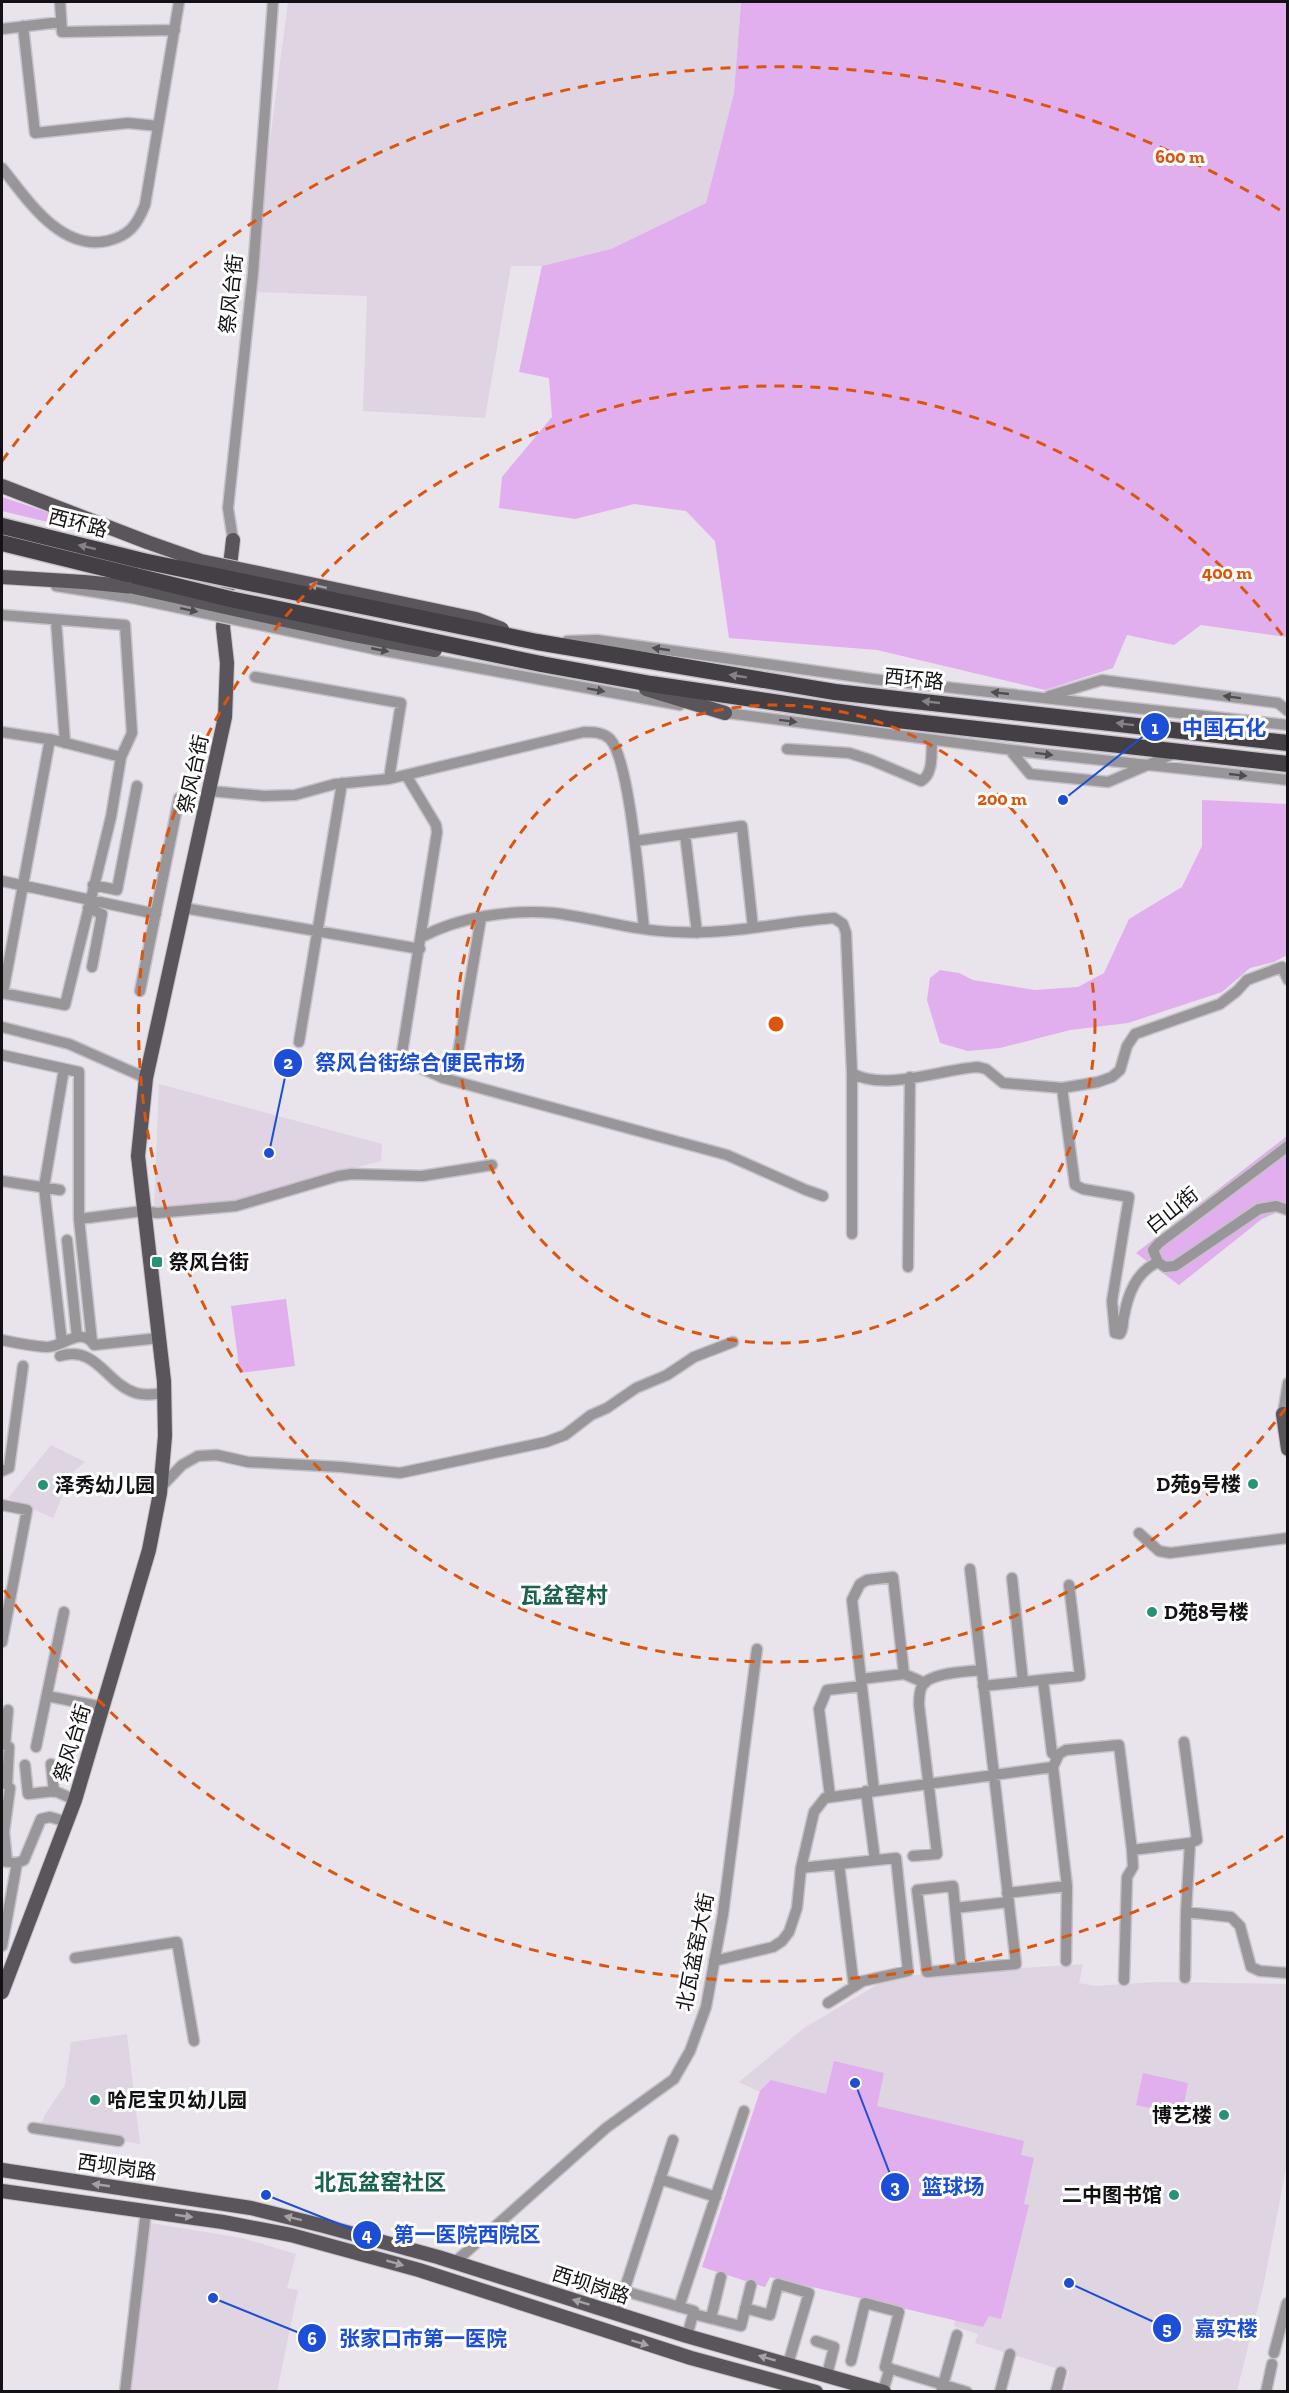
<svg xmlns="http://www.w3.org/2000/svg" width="1289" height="2393" font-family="'Zilla Slab','Noto Sans SC',serif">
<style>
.built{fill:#dfd4e2}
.green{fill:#e1aeee}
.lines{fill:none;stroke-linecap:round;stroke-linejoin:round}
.minor-casing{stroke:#c7c1c9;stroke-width:13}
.major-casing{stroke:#c7c1c9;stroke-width:16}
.highway-casing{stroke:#c7c1c9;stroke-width:19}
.minor{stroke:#989699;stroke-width:10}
.major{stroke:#59555b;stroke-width:14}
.highway{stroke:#443f45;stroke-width:16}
.minor-bridge-casing{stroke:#c7c1c9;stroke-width:13;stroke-linecap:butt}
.major-bridge-casing{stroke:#c7c1c9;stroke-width:16;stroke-linecap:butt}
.highway-bridge-casing{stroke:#c7c1c9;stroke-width:19;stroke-linecap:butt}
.minor-bridge{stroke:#989699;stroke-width:10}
.major-bridge{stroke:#59555b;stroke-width:14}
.highway-bridge{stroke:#443f45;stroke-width:16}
.oneway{fill:#858286}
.oneway2{fill:#a4a2a5}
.oneway3{fill:#4f4d50}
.ring{fill:none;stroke:#dd550c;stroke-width:3;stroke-dasharray:10 8}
.poi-dot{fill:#259374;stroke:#fff;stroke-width:2}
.labels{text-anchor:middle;stroke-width:6;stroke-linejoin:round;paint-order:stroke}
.street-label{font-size:20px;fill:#131114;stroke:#fff}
.poi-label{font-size:20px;font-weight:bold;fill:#131114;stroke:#fff;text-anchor:start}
.quarter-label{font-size:22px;font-weight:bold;fill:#1a644e;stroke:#fff}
.centre{fill:#dd550c;stroke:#fff;stroke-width:3}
.ring-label{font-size:18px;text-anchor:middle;font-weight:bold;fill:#dd550c;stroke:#fff;stroke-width:6;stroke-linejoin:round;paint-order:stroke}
.leader{fill:none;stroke:#1d4ed8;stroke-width:2}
.callout-dot{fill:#1d4ed8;stroke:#fff;stroke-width:2}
.mark-label{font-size:18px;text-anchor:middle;font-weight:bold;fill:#fff}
.callout-label{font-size:21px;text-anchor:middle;font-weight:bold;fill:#1d4ed8;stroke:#fff;stroke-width:6;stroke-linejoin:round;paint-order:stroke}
</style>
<rect width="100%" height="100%" fill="#e9e3eb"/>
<path class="built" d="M288,2H741L734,93L706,203L611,249L542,266H511L485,418L363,411L367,296L255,292L267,163Z
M159,1084L382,1144L381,1161L273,1189L243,1203L154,1210Z
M51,1445L85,1462L73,1472L53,1518L8,1498Z
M1083,1964L1079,1983L1095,1986L1155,1982L1287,1984V2163L1264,2283L1237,2391H1064L1069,2372L975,2343L978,2334L954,2326L955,2320L770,2277L765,2287L702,2267L760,2092L739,2082L804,2028L880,1983L902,1976Z
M127,2034L140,2144L40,2128L44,2116L65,2085L71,2042Z
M138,2221L242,2238L296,2254L287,2288L298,2290L277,2391L126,2392L134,2310L128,2307Z"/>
<path class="green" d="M741,2H1287V637L1201,625L1174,645L1127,635L1113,668L1045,690L877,650L729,638L715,541L686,511L634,504L575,519L499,508L502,477L552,417L549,378L519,372L542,266L611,249L706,203L734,93Z
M2,497L74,521L81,527H68L2,511Z
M1202,800L1287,804V955L1274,962L1250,968L1222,992L1128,1023L1070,1030L1000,1048L968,1051L940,1043L927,1000L930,978L940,970L959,973L973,980L1035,990L1078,987L1104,973L1129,919L1182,887L1202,846Z
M1287,1136V1208L1262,1219L1179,1285L1136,1253Z
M286,1299L295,1366L240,1373L231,1306Z
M834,2061L884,2073L877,2106L1024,2141L1021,2155L1034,2158L1024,2204L1029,2205L1001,2319L989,2316L983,2327L770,2277L765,2287L702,2267L760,2091L771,2080L826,2094Z
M1143,2073L1188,2083L1182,2115L1136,2105Z"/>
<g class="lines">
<defs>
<path id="minor" d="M60,2L62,32L175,30
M23,26L35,133L128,123L158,126
M2,29L61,22
M2,168C27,199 60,251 107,241C129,236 137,225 145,205L179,2
M233,540L228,508L253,273L273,2
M56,586L132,598
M2,615L125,625L132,733L121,757L111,817L65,1005L2,993
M56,620L65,743
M567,641L597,640L872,679L1288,725
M255,677L401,703L389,779
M538,679L680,705
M1049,696L1102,680L1278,703L1288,711
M719,712L1036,753L1288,780
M2,732L54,740L121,757
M787,749L849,753L871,760L921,781C934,774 931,753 932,740
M1010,750L1030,774L1108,782L1178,752
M406,775L436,825L437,832L401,1059L443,1078L727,1155L806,1190L823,1196
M210,791L264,796L295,795L335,784L389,779L584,732C593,732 603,732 610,739C630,760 640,894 644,928
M685,834L697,933
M635,841L742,826L753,928
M2,881L156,914
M93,885L117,890L137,786
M88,908L102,914L92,967
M184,908L420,949
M422,937C458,917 513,909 554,913C595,918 635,931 676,932C729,935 781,922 834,918L843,924L846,933L852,1073V1234
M140,991L179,798
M3,993L50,739
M2,1027L69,1044L146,1078
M299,1042L342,783
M2,1055L79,1072V1219L143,1211L157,1213L236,1206L338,1176L352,1174L422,1176L492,1165
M425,1070L432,1062L453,1065L457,1059L481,918
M852,1073C883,1092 942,1069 978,1067L986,1069L1003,1083L1062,1088L1075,1185L1083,1189L1129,1197L1112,1301L1115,1333L1120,1334C1124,1328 1122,1323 1124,1316C1128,1294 1136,1272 1158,1262
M1062,1088L1098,1082L1112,1077L1120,1070L1127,1046L1135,1034L1220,1004L1237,991L1247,980L1282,967L1288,980
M1288,1146L1159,1243L1153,1250L1158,1262L1165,1267L1175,1266L1259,1209L1276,1206L1288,1210
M2,1181L60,1190
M79,1219L92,1342
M67,1240L77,1337
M908,1267L910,1077
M2,1340C16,1343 31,1346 46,1347C62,1348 81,1325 94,1345L159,1338
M62,1343L44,1187L64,1069
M60,1356C97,1345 106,1384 136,1393C145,1396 155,1394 164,1393
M1283,1414L1288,1383
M2,1471L9,1468L23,1366
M161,1487L182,1465L198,1456L217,1455L248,1462L341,1467L400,1473L546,1442L565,1435L591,1415L607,1408L636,1388L667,1375L694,1357L733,1342
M2,1505L27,1510L2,1642
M1139,1533L1159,1551L1170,1553L1288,1538
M1012,1578L1023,1682
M904,1674L893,1577L867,1580L860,1584L852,1600L861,1679L904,1674L925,1683
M861,1679L874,1790
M1043,1680L1052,1753L1057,1757
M983,1686L1080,1676L1069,1585
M47,1696L103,1707
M1184,1742L1197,1840L1190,1843
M36,1747L64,1612
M51,1764L54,1792
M25,1765L28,1794L55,1791L75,1800
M1053,1767L1067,1886L1066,1961
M866,1791L875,1860
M830,1796L819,1709L827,1690L862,1686
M913,1856L937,1854L919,1705C919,1699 919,1692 922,1686C930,1672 967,1672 981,1670
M2,1861L17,1863L24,1860L41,1819L50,1817L67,1822
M7,1862L4,1832L10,1788L7,1785L9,1747L5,1745L8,1710
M839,1864L854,1987
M801,1868L896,1858L908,1971L863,1981L828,2003
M1007,1893L1067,1886
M955,1908L1009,1902
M2,1946L17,1863
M75,1958L177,1942L194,2041
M714,1961L773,1947L782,1941L789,1932L797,1908L801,1868L814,1812L825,1798L1053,1767L1059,1754L1066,1750L1119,1745L1132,1850L1190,1843L1186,1912L1231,1917L1240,1926L1251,1967L1260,1971L1288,1973
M961,1969L953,1886L917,1890L927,1972L1016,1964L970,1569
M1185,1978L1186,1912
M1124,1980L1127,1877L1133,1867L1132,1850
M33,2128L119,2141
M673,2140L624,2291L694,2311L687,2336
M660,2179L716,2197
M455,2262L606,2128L674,2079L690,2051L706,2007L723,1914L757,1649
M679,2307L744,2111
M745,2308L770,2315L778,2284L809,2293L788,2364
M617,2313L624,2291
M693,2314L741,2326L751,2285
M711,2318L721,2277
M816,2341L834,2347L827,2375
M1274,2353L1287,2303
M851,2361L865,2303L899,2312L885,2367L967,2392
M883,2391L890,2368
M125,2392L146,2211
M941,2392L957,2335
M1000,2392L1010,2354
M1056,2392L1061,2372
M1266,2392L1272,2364"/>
<path id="major" d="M2,486L147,542
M2,577L84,582L134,587
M646,689L725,713
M1283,1414L1288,1449
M2,1992L75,1800L149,1550L160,1493L165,1436L164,1381L138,1156L146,1078L225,717L227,663L223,627L233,540
M2,2170L251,2208L324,2226L438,2257L687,2336L884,2392
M2,2191L223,2222L291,2235L419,2270L691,2358L816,2392"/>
<path id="highway" d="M2,526L143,561
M2,543L136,576
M537,642L835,692L1288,743
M541,664L651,684L888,719L1288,764"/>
</defs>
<use href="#minor" class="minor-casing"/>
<use href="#major" class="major-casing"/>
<use href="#highway" class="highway-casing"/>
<use href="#minor" class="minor"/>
<use href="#major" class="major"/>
<use href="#highway" class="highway"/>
<defs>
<path id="minor-bridge" d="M132,598L374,649L538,679"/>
<path id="major-bridge" d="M147,542L201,561L476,619L502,629
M134,587L344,633L435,650"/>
<path id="highway-bridge" d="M143,561L537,642
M136,576L230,599L541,664"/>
</defs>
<use href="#minor-bridge" class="minor-bridge-casing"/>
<use href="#major-bridge" class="major-bridge-casing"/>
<use href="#highway-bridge" class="highway-bridge-casing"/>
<use href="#minor-bridge" class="minor-bridge"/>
<use href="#major-bridge" class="major-bridge"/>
<use href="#highway-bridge" class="highway-bridge"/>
</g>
<defs><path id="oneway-solid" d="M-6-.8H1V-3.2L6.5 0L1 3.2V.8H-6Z" transform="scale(1.5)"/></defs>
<g class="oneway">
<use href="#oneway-solid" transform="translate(87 547) rotate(-166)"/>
<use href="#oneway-solid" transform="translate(738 676) rotate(-171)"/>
<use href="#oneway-solid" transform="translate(931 702) rotate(-174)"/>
<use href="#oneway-solid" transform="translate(1125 724) rotate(-173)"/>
</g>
<g class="oneway2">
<use href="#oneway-solid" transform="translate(318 586) rotate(-168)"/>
<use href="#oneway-solid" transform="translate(101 2185) rotate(-172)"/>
<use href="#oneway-solid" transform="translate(184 2216) rotate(8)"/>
<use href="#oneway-solid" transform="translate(293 2218) rotate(-166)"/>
<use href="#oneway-solid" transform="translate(395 2263) rotate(16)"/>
<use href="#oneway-solid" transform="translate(581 2302) rotate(-163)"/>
<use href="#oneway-solid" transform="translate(640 2343) rotate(17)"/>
<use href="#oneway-solid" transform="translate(767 2358) rotate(-164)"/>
</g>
<g class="oneway3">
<use href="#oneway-solid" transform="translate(189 610) rotate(12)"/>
<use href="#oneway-solid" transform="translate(661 649) rotate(-172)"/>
<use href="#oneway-solid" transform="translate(380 650) rotate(11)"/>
<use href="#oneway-solid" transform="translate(596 690) rotate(10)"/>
<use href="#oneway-solid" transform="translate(1000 693) rotate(-174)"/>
<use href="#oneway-solid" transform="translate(1232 697) rotate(-173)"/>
<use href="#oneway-solid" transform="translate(788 721) rotate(7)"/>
<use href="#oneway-solid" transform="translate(1044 754) rotate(7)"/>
<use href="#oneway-solid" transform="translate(1238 775) rotate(6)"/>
</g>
<g class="ring">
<circle cx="776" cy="1024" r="319"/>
<path d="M1286 1408A638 638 0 1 1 1286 640"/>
<path d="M1283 1836A957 957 0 0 1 2 1587M2 461A957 957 0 0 1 1283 212"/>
</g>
<g class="poi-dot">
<rect x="151" y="1256" width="12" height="12" rx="3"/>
<circle cx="1253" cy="1484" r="6"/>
<circle cx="43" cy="1485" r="6"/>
<circle cx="1152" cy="1612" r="6"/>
<circle cx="95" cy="2100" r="6"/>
<circle cx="1224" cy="2115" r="6"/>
<circle cx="1174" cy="2195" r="6"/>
</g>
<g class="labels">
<g class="street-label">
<text transform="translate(231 294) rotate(-84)" y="7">祭风台街</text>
<text transform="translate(78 523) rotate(14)" y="7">西环路</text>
<text transform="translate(914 679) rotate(6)" y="7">西环路</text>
<text transform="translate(193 774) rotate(-78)" y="7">祭风台街</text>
<text transform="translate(1172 1210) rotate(-39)" y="7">白山街</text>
<text transform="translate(72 1743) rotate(-73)" y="7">祭风台街</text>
<text transform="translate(695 1952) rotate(-79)" y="7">北瓦盆窑大街</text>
<text transform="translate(117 2167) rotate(8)" y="7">西坝岗路</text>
<text transform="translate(591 2285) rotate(18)" y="7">西坝岗路</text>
</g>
<g class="poi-label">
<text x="169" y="1269">祭风台街</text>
<text x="1241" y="1491" text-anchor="end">D苑9号楼</text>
<text x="55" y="1492">泽秀幼儿园</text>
<text x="1164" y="1619">D苑8号楼</text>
<text x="107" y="2107">哈尼宝贝幼儿园</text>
<text x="1212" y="2122" text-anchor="end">博艺楼</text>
<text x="1162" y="2202" text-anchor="end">二中图书馆</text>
</g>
<g class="quarter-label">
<text x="564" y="1603">瓦盆窑村</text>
<text x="380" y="2190">北瓦盆窑社区</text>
</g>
</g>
<circle cx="776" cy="1024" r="9" class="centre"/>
<g class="ring-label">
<text x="1180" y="163">600 m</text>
<text x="1227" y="579">400 m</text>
<text x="1002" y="805">200 m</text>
</g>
<path class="leader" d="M1063 800L1155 727M269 1153L288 1063M855 2083L895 2187M266 2195L367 2235M1069 2283L1167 2328M213 2298L312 2338"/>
<g class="callout-dot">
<circle cx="1063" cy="800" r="6"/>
<circle cx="269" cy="1153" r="6"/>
<circle cx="855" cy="2083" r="6"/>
<circle cx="266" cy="2195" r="6"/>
<circle cx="1069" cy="2283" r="6"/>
<circle cx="213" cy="2298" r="6"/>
<circle cx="1155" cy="727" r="15"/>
<circle cx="288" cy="1063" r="15"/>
<circle cx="895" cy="2187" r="15"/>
<circle cx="367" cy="2235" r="15"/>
<circle cx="1167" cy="2328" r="15"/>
<circle cx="312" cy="2338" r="15"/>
</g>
<g class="mark-label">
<text x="1155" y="734">1</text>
<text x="288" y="1069">2</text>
<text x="895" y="2193">3</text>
<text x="367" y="2241">4</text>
<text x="1167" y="2335">5</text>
<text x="312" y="2345">6</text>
</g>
<g class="callout-label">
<text x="1224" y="735">中国石化</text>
<text x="420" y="1070">祭风台街综合便民市场</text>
<text x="953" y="2194">篮球场</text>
<text x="467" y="2242">第一医院西院区</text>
<text x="1226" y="2336">嘉实楼</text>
<text x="423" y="2346">张家口市第一医院</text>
</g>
<rect width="1289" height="2393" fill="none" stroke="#131114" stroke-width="6"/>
</svg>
